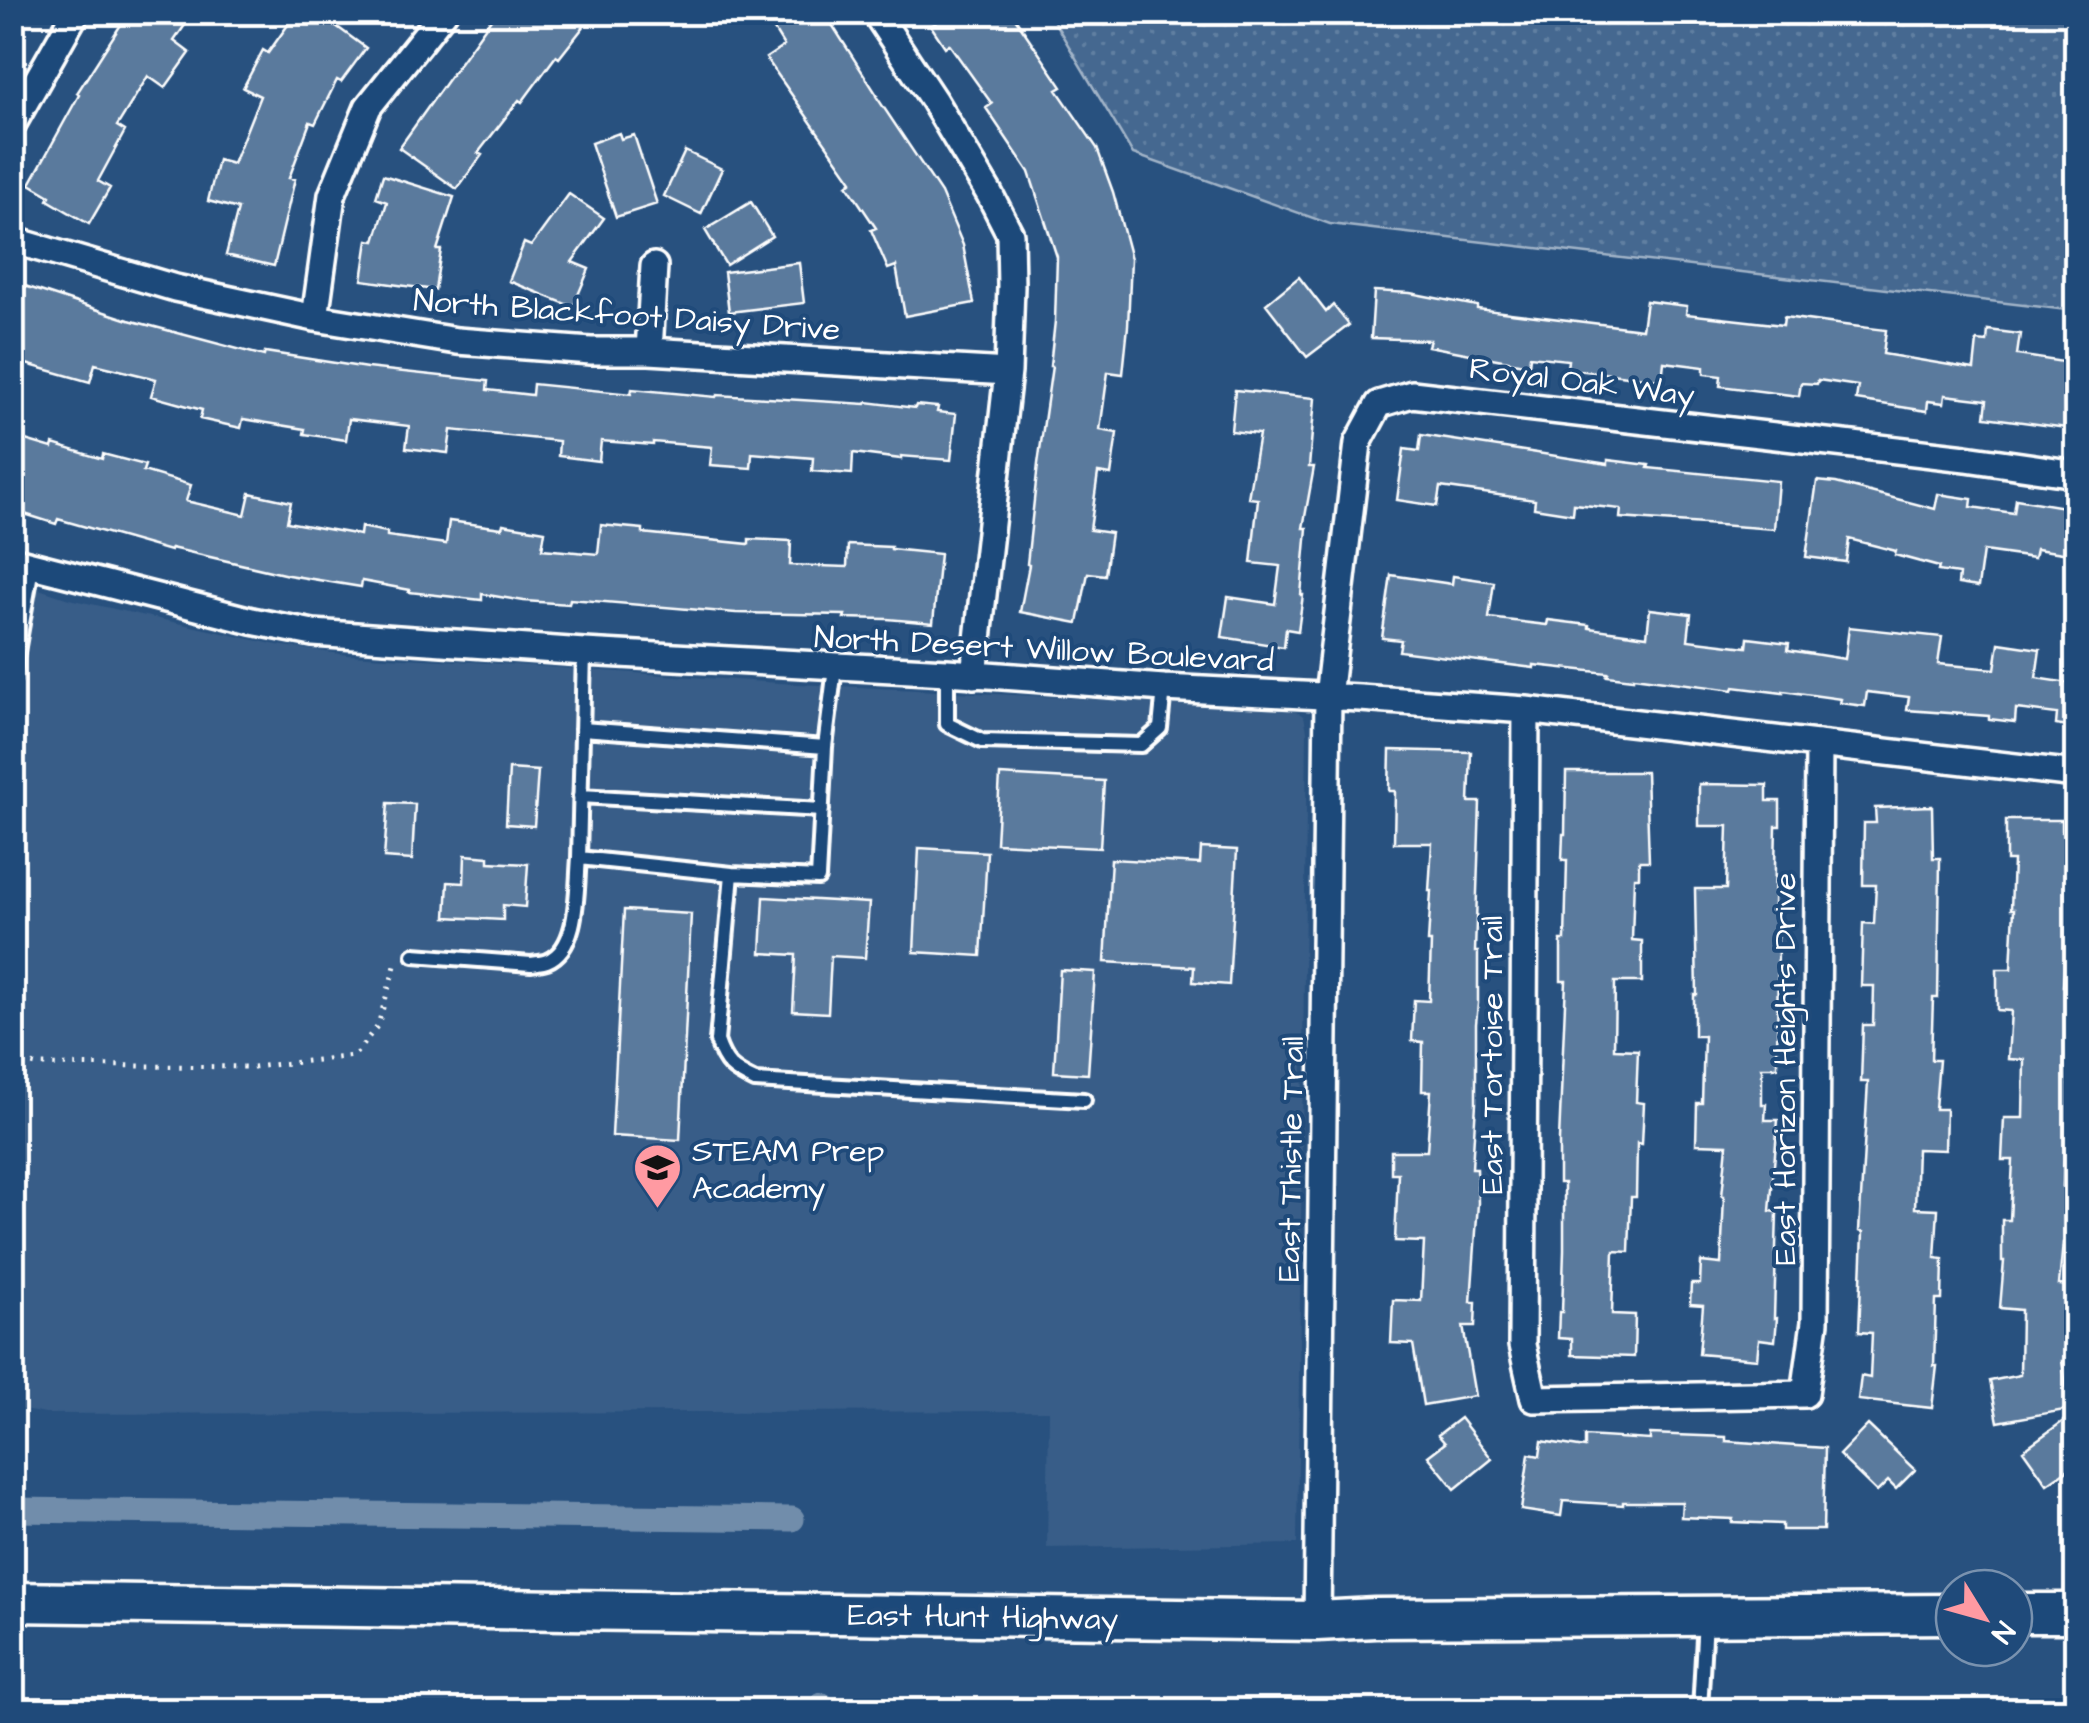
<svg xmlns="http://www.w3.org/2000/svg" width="2089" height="1723" font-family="'Architects Daughter',sans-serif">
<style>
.built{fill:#375d88}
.grass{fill:url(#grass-dots);stroke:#a2b4c8;stroke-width:2.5}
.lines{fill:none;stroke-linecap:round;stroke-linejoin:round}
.canal{stroke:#718dab;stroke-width:25}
.building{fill:#5a7a9d;stroke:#fff;stroke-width:2.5}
.service-casing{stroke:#fff;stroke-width:20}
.minor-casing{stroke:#fff;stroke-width:32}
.primary-casing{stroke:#fff;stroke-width:45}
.path{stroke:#fff;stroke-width:5;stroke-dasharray:2.5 8;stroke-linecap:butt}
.service{stroke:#1f4a7a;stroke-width:12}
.minor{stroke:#1f4a7a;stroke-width:25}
.primary{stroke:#1f4a7a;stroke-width:38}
.labels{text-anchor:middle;stroke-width:8;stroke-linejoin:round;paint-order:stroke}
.street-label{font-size:32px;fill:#fff;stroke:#1f4a7a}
.poi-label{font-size:32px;fill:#fff;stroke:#1f4a7a;text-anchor:start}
</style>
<defs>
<pattern id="grass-dots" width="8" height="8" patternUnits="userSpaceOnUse" patternTransform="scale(2.5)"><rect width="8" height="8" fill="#446890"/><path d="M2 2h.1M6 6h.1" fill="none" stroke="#607fa1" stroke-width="1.8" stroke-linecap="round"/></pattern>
</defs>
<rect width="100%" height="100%" fill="#28517f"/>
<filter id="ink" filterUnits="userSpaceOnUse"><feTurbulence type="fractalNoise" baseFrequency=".01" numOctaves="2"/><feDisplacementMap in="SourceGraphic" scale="20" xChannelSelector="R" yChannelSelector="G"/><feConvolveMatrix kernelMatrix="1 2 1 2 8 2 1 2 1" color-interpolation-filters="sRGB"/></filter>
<g filter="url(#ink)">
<path class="built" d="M12,580L69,599L277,645L348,655L461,661L779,683L1291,709L1304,716L1307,731L1297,1544L1047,1548L1049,1411L45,1414L13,1408Z"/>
<path class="grass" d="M1049,13H2076V311L1330,224L1133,154Z"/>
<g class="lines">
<path class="canal" d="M12,1510L792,1519
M822,1705L825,1710"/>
</g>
<path class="building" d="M129,12H194L174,41L190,53L165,88L148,76L117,126L125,131L98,181L110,188L89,224L48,200L50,196L30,184L79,95L77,93Z
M297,12H317L366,48L341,82L337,80L315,124L310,122L289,178L295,179L274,266L226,255L238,209L208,201L218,160L233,164L260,96L243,88L263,50L268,53Z
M496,12H593L583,23L585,25L559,58L556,56L522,102L519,100L478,153L482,155L457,189L399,148Z
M763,12H824L877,95L876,96L941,193L963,245L974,303L905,316L896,266L888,269L871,230L876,228L847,185L852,181L766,58L784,46Z
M930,12H1011L1062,87L1057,90L1097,148L1113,192L1131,259L1128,326L1123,374L1108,372L1100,430L1117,433L1111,475L1098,473L1090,530L1111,533L1105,575L1088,573L1078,623L1020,612L1029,565L1027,564L1038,464L1052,366H1050L1055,321L1057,257L1029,172L986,108L992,104L949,44L945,47L931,26L937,22Z
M619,133L621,139L634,135L657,204L616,217L591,143Z
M685,151L722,169L701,214L664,196Z
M383,175L454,197L437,250H441L435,290L362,280L368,240L375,241L387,202L376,198Z
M569,194L604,218L572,262L589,269L573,307L509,281L524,243L531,246Z
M751,202L772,236L726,265L705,230Z
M799,263L804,303L729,312L724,272Z
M1299,277L1326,312L1333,305L1349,325L1307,357L1266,304Z
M25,286L129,320L264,356L265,352L367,368L488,381L487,390L532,395L533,384L631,394L632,389L716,397L717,395L866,404L867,402L915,408L916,405L938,407L937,412L956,414L951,460L901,456V459L853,453L852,474L812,471L813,458L752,453L751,468L710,465L712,447L653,442V445L601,441L599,461L558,456L559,441L451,430L448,453L406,448L409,426L349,419L346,440L304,434L305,429L243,419L241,428L200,419L202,410L151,396L156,379L95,364L90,382L12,360V294L21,297Z
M1374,291L1410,293L1477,306V309L1642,329L1646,301L1687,306L1686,314L1783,325L1784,317L1844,325L1886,330L1883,354L1974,369L1977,341L1987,342L1988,330L2020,334L2017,355L2076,364V412L2074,429L1985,417L1987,400L1945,395L1944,403L1928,401L1927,411L1856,400L1858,386L1818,380L1817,384L1801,383L1799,396L1720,386L1721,376L1704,374V367L1664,362L1662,380L1567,369L1568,360L1530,356L1529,365L1428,346L1430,340L1371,338Z
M1235,390L1315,398L1309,467H1314L1303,528H1307L1301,595H1303L1298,631L1286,629L1284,647L1222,637L1228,597L1275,604L1280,566L1251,563L1258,499L1248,498L1259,434L1231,431Z
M1421,435L1608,464V460L1649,465L1648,468L1778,481L1774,529L1620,518L1621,509L1574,504L1573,514L1534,508L1535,500L1440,487L1437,506L1397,500L1404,449L1419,451Z
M12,436L52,448L53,444L102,459L103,454L145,465L143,471L191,485L186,501L245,515L250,493L291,502L287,522L360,535L361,527L387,532V536L446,544L449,521L502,528L503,524L545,531L542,549L598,554L601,525L643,529V533L749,544V539L791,541L790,565L847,567L848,545L891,547V549L940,554L933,623L887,619L844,618L845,615L736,613L570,599L569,604L524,601L482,594V600L409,592L410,590L362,581L361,587L288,575L171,548L170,551L58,519L56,524L12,510Z
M1817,481L1836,483L1935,509L1938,494L1972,499L1971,507L2014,513L2016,499L2076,509V555L2036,549L2034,558L1983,551L1978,587L1958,584L1959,574L1938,571L1939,567L1895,555L1896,551L1849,539L1846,562L1806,557Z
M1391,575L1452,584L1453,576L1494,582L1489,618L1547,625L1548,620L1589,625V628L1647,636L1650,609L1691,614L1688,640L1747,647L1748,638L1789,643L1788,650L1845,659L1849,627L1942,637L1938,664L1995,669L1999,643L2040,649L2036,678L2076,684V729L2056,725L2057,714L2016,709L2015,722L1989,719V716L1907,710L1909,697L1867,692L1865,706L1840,703L1841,699L1783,691V693L1734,687L1733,690L1633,677V679L1607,676L1608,673L1534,665V668L1399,651L1401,640L1382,638Z
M1390,750L1471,752L1469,802H1480L1475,952H1478V1003L1476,1024V1103L1472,1168H1477L1478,1203L1471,1302H1476L1475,1326H1463L1475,1396L1423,1405L1413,1344L1391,1343L1393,1300L1421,1301L1424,1242L1395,1241L1398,1173H1391V1151H1427L1431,1091H1422L1423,1042L1412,1041L1414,1000L1429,1001L1431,942H1428L1431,891H1429L1432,843H1394L1395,791H1389Z
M509,769L538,771L534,826L506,824Z
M1566,772H1646L1649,861H1639V877H1634L1632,940L1642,941V982H1615L1614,1049L1638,1050L1636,1102L1644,1103L1642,1144L1637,1143L1636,1197H1631L1629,1252L1614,1251L1612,1314L1635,1315L1634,1357L1572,1355V1339L1558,1338L1559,1312H1562L1564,1250V1183H1559V1140L1566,981H1561V940H1565L1567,860H1562L1563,834H1565Z
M1000,775L1104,781L1100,848L996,843Z
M1699,784L1767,785V801H1780V826H1776L1774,906H1780V932H1778L1777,1067H1762V1104H1766L1765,1120H1778L1770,1211L1777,1212L1774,1318H1777L1775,1341L1759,1339L1757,1359L1699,1354L1703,1305L1690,1304L1691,1284H1700L1701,1262L1721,1264L1724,1196H1722L1727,1145L1696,1144L1697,1103H1702L1704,1036H1694V995H1697L1695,889H1726L1728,826H1699Z
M388,803L415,804L412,860L384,858Z
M1932,806L1933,858H1940L1938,998H1933L1931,1060H1939L1935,1109H1946L1945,1150L1917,1149L1915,1208L1938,1209L1935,1258L1943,1259L1942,1300H1936L1934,1366H1937L1932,1408L1858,1400L1861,1376L1870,1378L1872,1333L1859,1332L1863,1232L1859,1231L1868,1082H1861L1863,1025H1873L1874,986H1861L1862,954L1863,923L1874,924L1876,885H1863L1864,823H1876L1875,808Z
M2006,820H2062V832H2076V945H2066L2063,986H2076V1045L2071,1044L2070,1085H2076V1145H2065L2063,1186L2076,1187V1243H2063L2059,1285L2076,1287V1314H2071V1361H2062L2070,1409L1998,1422L1990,1381L2020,1375L2021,1310L2000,1308L2004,1261H2002V1220H2010L2013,1160H2002L2004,1118H2023L2024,1060L2008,1059L2011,1011L1997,1010V969H2011L2014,909H2011L2013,861H2006Z
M919,848L987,852L981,956L914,952Z
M1201,848L1237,850L1229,985L1193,982L1194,967L1105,962L1111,859L1200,864Z
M465,855L489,857V862L528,864L525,907L503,905V920L446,917L448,882L464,883Z
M764,897L869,903L865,958L831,956L828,1013L793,1011L796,955L761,953Z
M624,910L691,914L680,1140L612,1136Z
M1060,970L1095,972L1088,1074L1054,1072Z
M2076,1412V1464L2047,1484L2023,1450Z
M1460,1418L1492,1459L1455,1489L1428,1456L1445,1443L1438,1435Z
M1868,1425L1915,1470L1896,1489L1888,1481L1877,1492L1839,1455Z
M1650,1434L1726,1437V1441L1825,1448L1823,1530H1782V1524L1732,1522L1733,1519L1681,1517L1682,1502H1623V1505L1563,1501L1561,1516L1521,1510L1529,1454L1540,1456L1542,1441L1585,1448V1436L1650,1440Z"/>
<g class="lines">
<defs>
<path id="service" d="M584,652L579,858L732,874L818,878L825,747L835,668
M947,672V724L982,741L1141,745L1160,728L1164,688
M12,680L32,567
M582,729L825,747
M580,796L822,810
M732,874L717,1041C725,1065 732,1070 755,1081L1084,1100
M414,955L531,964C536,963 542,963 547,961C580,948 576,887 579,858
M1700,1710L1705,1619"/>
<path id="minor" d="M875,12L934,101L989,193L1010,234L1011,286L1008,372L974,675
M12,125L76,12
M12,240L175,288L315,318L457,341L591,351H649L1008,372
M315,318L332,195L368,107L444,12
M649,351L654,266
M12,560L252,621L313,633L584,652L947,672L1164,688L1360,698L1526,710L2076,774
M1526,710L1522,1345L1534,1399L1805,1394L1815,1322L1819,744
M1317,1621L1328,697L1358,443L1379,404L1412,394L1966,458L2076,474"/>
<path id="primary" d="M12,1602L1317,1621L1375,1618L1954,1614
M2014,1613H2076"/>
</defs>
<use href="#service" class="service-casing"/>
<use href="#minor" class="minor-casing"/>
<use href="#primary" class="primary-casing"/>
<path class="path" d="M12,1059L36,1065L253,1067L354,1056L378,1025L397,959"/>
<use href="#service" class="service"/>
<use href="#minor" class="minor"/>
<use href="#primary" class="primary"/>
</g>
</g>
<defs>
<symbol id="school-pin" viewBox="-11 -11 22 30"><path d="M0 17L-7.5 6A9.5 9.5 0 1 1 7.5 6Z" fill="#ff9aa2" stroke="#1f4a7a"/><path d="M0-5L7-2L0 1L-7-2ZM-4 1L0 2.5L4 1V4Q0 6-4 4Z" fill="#111"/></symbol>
</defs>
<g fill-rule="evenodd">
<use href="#school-pin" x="630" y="1140" width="55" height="75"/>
</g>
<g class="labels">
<g class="street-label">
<text transform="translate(627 314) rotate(4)" y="11">North Blackfoot Daisy Drive</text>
<text transform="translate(1582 381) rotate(7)" y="11">Royal Oak Way</text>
<text transform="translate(1044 648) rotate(3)" y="11">North Desert Willow Boulevard</text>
<text transform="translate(1491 1055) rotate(-90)" y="11">East Tortoise Trail</text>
<text transform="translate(1784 1069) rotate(-90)" y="11">East Horizon Heights Drive</text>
<text transform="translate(1290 1159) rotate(-89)" y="11">East Thistle Trail</text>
<text transform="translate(983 1616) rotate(1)" y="11">East Hunt Highway</text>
</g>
<g class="poi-label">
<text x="692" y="1161">STEAM Prep<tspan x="692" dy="37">Academy</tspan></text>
</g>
</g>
<rect width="2089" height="1723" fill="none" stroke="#1f4a7a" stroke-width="50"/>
<rect x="25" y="25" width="2039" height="1673" fill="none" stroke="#fff" stroke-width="4" filter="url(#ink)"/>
<g transform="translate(1984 1618) rotate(127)"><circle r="48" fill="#1f4a7a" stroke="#7992af" stroke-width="2.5"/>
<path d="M0-8L18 38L0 25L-18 38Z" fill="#ff9aa2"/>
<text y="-15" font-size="28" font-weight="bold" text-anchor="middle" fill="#ffffff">N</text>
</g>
</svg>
